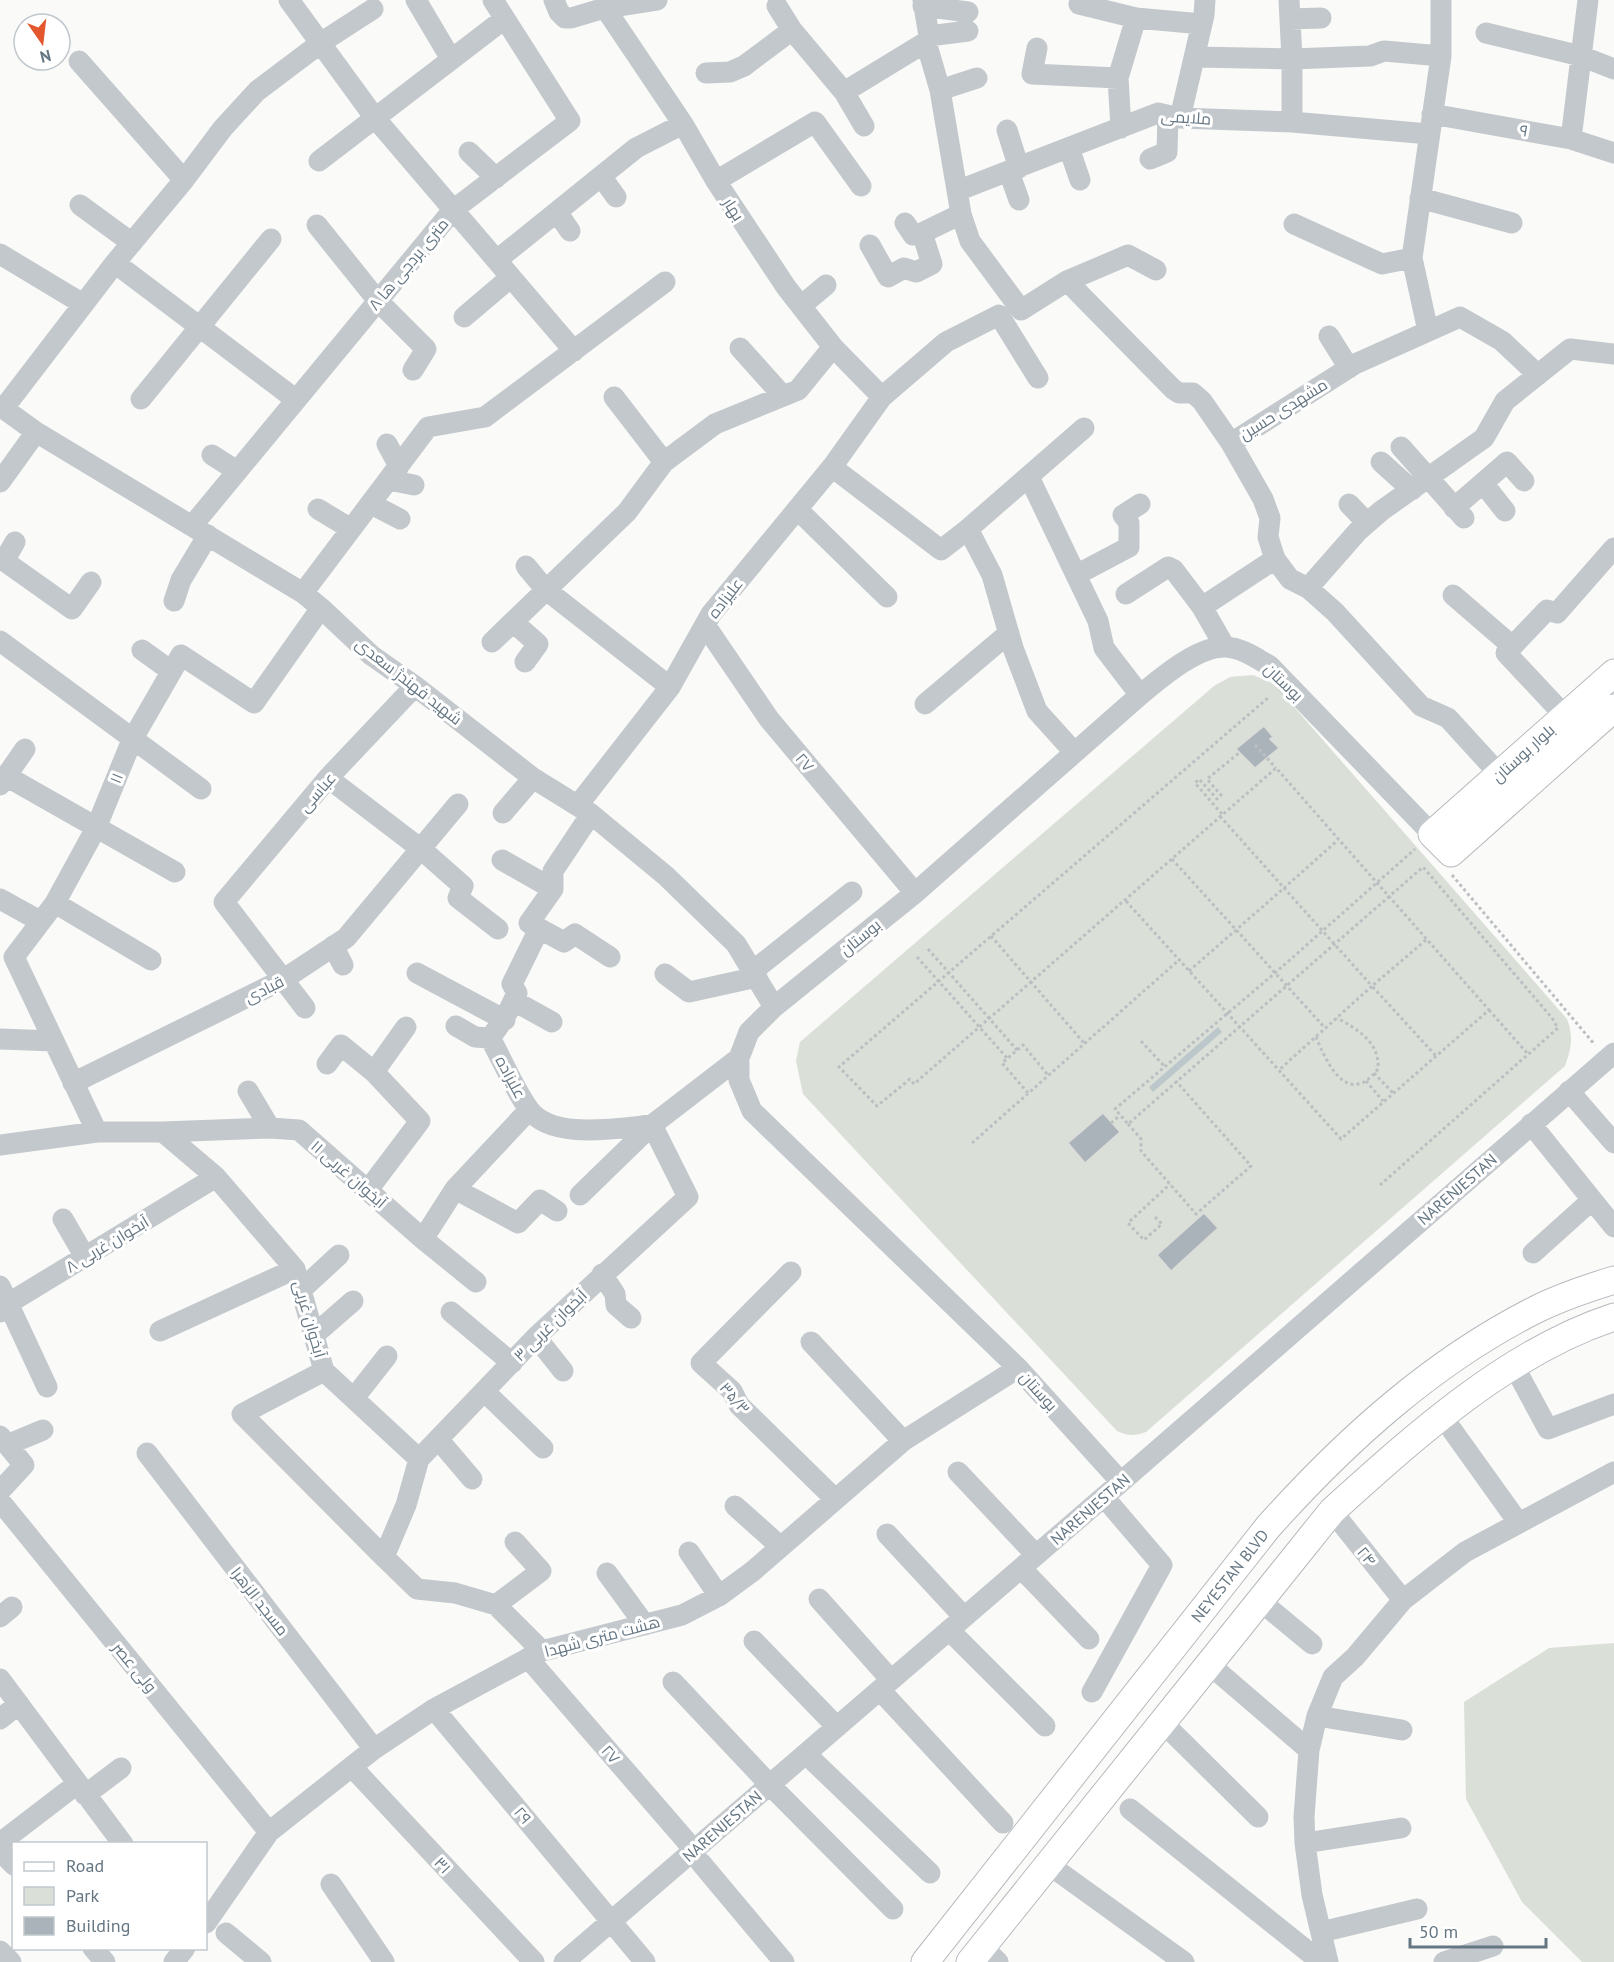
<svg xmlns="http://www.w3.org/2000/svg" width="1614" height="1962" font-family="'PT Sans',Cairo,sans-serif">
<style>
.green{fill:#dadfd7}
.water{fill:#bbc7cb}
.building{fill:#aab3b9;stroke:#dcdcda;stroke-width:1.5}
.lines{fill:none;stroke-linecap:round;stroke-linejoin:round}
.major-casing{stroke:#b5babe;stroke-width:29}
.path{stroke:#bbbfc2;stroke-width:3;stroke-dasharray:3 3;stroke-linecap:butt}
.minor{stroke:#c3c8cc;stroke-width:21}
.major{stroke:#fff;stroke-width:27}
.labels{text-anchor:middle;stroke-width:6;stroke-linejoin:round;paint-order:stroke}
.street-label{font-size:16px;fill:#657683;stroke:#fff}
</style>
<rect width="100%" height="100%" fill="#fafaf8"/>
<path class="green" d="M1253,675L1274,684L1567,1019C1574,1037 1571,1049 1565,1066L1146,1432C1135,1436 1128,1436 1117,1431L803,1094L796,1061L800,1042L1214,686L1230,677Z
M1614,1643V1962H1582L1522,1902L1466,1799L1464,1702L1549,1648Z"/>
<path class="water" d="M1218,1027L1222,1032L1153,1092L1149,1087Z"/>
<path class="building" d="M1264,726L1273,737L1270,739L1279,748L1255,768L1236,749Z
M1103,1113L1120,1132L1085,1163L1068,1143Z
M1204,1213L1218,1228L1171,1271L1157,1255Z"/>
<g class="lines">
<defs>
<g id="major">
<path d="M1614,673L1432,834L1451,853L1614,708"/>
<path id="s1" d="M925,1962L1268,1527C1345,1441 1433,1361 1537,1309C1561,1297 1588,1288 1614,1280"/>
<path d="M970,1962L1332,1511C1414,1437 1507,1352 1614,1317"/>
</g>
</defs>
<use href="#major" class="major-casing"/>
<path class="path" d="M1255,745L1276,768
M1222,814L1195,783L1199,779L1217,799L1221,795L1207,779L1239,753
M1220,816L1284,888L1338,840
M1172,859L1325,1028
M1452,875L1595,1045
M1126,901L1341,1139L1489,1010L1276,768L914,1084L910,1079L877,1106L839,1067L1269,697
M991,936L1084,1043
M1426,940L1372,986L1436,1056
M928,949L1017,1050
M917,957L1007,1058
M1189,971L1284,888L1372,986L1279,1070
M1489,1010L1528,1054
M1316,1037C1327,1064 1348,1108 1378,1069C1380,1042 1357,1029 1337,1018
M1141,1041L1165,1067
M1374,1073L1393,1093
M1366,1081L1383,1101
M1028,1093L1002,1063L1023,1045L1048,1075
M1111,1123L1120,1115
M1128,1124L1141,1139V1151L1196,1214L1251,1166L1176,1081
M972,1143L1179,960
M1380,1185L1558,1028L1552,1018L1423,867L1128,1124L1115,1109L1275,973L1415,849
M1155,1217L1162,1224L1144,1240L1128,1223L1170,1184"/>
<path class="minor" d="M289,0L375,118L574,351
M416,0L451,59
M554,0L559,12L565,18H571L605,8L657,0
M923,0L929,36L926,42L940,90L961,214L970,241L1021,310L1067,281L1128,255L1156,270
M1289,0L1292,59V122
M1079,4L1136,18L1202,24
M777,6L792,30L844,92L864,126
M923,6L968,12
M605,8L683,124L716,181L786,287L833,347L882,397
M1290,19L1321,18
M1486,33L1581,56L1614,69
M929,36L968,31
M1037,48L1032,74L1118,78
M1195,57L1292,59L1370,56L1384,51L1441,56
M79,61L184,180
M706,73L730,72L744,66L792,30
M940,90L977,78
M844,92L926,42
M1432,114L1571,139L1614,153
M1180,118L1204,15L1205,0
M1121,128L1118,78L1136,18
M1007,130L1019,168
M1571,139L1588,0
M1069,148L1080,180
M469,152L496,178
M1150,159L1167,152L1168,115
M319,161L504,19
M1009,172L1019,200
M601,176L616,197
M716,181L815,122L861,186
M957,191L1158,113L1180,118L1292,122L1429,134
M1420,198L1512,223
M80,205L132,243
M557,212L570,231
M905,223L913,235L922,233
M1294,224L1382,264L1412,258
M317,225L378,301L426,349L413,370
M870,245L888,277L904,268L916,272L932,264L922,233L961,214
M0,254L83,304
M497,260L636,148L683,124
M115,263L295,399
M1067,281L1173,389L1179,393H1193L1202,401L1231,443L1263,499L1270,518L1268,537L1275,559L1290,579L1308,588L1335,612L1421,706L1448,718L1500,775
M801,306L826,285
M464,317L511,277
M1428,331L1412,258L1441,56V0
M1329,336L1349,368
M740,348L783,396
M614,397L664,462
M141,399L271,239
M0,406L36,432L303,593L321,608L371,655L415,686L533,778L591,814L666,876L736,944L774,1007
M3,409L115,263L184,180L223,128L257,91L322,42L373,9
M1231,443L1355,364L1460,317L1502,341L1538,375
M387,444L399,466
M1401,447L1464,518
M212,455L237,471
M1381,462L1412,490
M832,467L941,550L968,529L1084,428
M1029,477L1098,621L1104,648L1140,695
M389,480L414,485
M0,482L36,432
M1483,483L1505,511
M371,504L400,519
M1349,504L1367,523
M1454,508L1507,462L1524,481
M318,509L351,529
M797,509L887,597
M192,526L453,210L570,121L493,0
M968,529L992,575L1013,648L1037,711L1074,752
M0,558L72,609L91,582
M4,561L15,542
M526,566L545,589L670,687
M1076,575L1129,547V523L1123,515L1140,504
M1308,588L1358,531L1381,511L1484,438L1505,401L1570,349L1614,354
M303,593L428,427L485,417L665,282
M1126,594L1168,567L1174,570L1202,607L1225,647
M1453,595L1512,646
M174,601L181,580L208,535
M1202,607L1275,559
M513,622L538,644L525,662
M705,625L769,719L915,893
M0,641L201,789
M492,642L627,512L664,462L715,424L798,390L833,347
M142,650L171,671
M925,704L1009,633
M1565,716L1506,653L1547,610L1557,613L1614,548
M6,776L175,872
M328,778L421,849L463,886L458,898L498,929
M0,785L25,749
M578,805L670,687L711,614L832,467L882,397L946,342L999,315L1038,378
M503,813L533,778
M591,814L553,871V889L529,923L564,942L575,934L610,957
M502,860L553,889
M0,899L40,921
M55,903L151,960
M333,946L343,965
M14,957L55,903L96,828L132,740L181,655L254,703L321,608
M14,957L97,1132
M753,971L852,892
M417,973L505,1020
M665,974L689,992L757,977
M514,1001L552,1022
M305,1008L224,902L328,778L415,686
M456,1026L475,1037L490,1038
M0,1039L54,1041
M327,1064L341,1045L374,1072L420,1121L368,1190
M374,1072L406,1027
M73,1083L284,979L346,938L458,804
M248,1091L270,1128
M1569,1091L1614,1143
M1531,1124L1614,1227
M163,1132L216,1177L295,1269L324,1371L419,1459L406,1505L384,1557L417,1589L455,1593L496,1605L542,1651
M0,1145L97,1132H163L270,1128L299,1130L423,1239L476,1282
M455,1189L518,1223L540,1200L557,1211
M580,1195L652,1125L739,1058
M63,1219L85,1257
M423,1239L455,1189L529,1110
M1533,1253L1592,1200
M791,1272L701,1363L732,1391L739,1405L835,1499
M602,1274L615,1294L616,1305L631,1318
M0,1286L47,1387
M301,1290L339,1255
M0,1312L9,1303L216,1177
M451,1312L512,1363
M160,1331L295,1269
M314,1335L353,1301
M536,1337L563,1371
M811,1342L903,1441
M1514,1366L1548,1429L1614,1404
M324,1371L242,1414L384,1557
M484,1391L543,1448
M354,1398L387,1356
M1442,1416L1518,1522
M0,1436L24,1465L0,1491
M438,1439L472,1479
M7,1445L43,1430
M147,1453L374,1749
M419,1459L536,1337L688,1197L652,1125C618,1128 550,1141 528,1108C513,1087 503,1061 490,1038C502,1023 510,1010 517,993L512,984L539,929
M958,1472L1036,1555
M1121,1482L1018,1368L752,1111L739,1080V1058L749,1032L774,1007L915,893L1140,695C1161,678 1197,646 1226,647C1242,648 1256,658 1270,666L1432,834
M0,1501L269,1832
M735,1506L781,1547
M1332,1511L1403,1600
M887,1534L964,1617
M689,1552L719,1596
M1021,1568L1089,1639
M607,1573L645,1625
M819,1599L891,1680
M1259,1600L1312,1644
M496,1605L541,1571L515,1542
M0,1617L12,1607
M949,1630L1045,1726
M754,1641L837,1727
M528,1658L694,1850
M1217,1671L1309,1750
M0,1679L123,1844
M673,1682L770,1785L893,1909
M880,1690L1003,1823
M1092,1692L1162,1565L1104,1497
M434,1709L645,1962
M1317,1716L1402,1730
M0,1719L19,1704
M1161,1721L1258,1817
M806,1754L930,1873
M352,1767L534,1962
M85,1795L121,1768
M1130,1809L1321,1962
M0,1843L77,1784
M1305,1843L1401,1828
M0,1851L14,1865
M701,1863L784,1962
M1048,1864L1184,1962
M331,1884L384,1962
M206,1923L269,1832L374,1749L434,1709L542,1651L682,1615L719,1596L753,1571L903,1441L1018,1368
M1321,1932L1417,1909
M226,1933L261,1962
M982,1947L998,1962
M93,1948L105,1962
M0,1951L11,1962
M174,1962L185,1948
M564,1962L1121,1482L1614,1053
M1328,1962L1312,1895L1305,1843L1304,1817L1309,1750L1317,1716L1333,1677L1355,1657L1403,1600L1465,1552L1614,1472
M1444,1962L1493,1946"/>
<use href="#major" class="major"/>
</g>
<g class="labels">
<g class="street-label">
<text transform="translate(1186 117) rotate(4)" y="6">ملایمی</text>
<text transform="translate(1524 130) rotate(10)" y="6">۹</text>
<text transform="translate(734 209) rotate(57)" y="6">بهار</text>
<text transform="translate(408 264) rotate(-50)" y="6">۸ متری بردجی ها</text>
<text transform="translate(1283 409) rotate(-32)" y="6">مشهدی حسین</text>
<text transform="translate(725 598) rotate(-52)" y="6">علیزاده</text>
<text transform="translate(409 681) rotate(38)" y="6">شهید فهندژ سعدی</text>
<text transform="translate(1284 682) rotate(44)" y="6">بوستان</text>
<text transform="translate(1523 753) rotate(-42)" y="6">بلوار بوستان</text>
<text transform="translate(805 762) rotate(50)" y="6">۲۷</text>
<text transform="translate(116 778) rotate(-68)" y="6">۱۱</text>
<text transform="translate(317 792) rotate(-49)" y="6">عباسی</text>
<text transform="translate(860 937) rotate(-39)" y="6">بوستان</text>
<text transform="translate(264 989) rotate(-27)" y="6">قبادی</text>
<text transform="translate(511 1077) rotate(62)" y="6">علیزاده</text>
<text transform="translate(349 1174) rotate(41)" y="6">آبخوان غربی ۱۱</text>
<text transform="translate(1457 1189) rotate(-41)" y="6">NARENJESTAN</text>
<text transform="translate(107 1244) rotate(-31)" y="6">آبخوان غربی ۸</text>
<text transform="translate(310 1319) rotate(74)" y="6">آبخوان غربی</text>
<text transform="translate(550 1325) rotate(-44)" y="6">آبخوان غربی ۳</text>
<text transform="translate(1039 1391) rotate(48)" y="6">بوستان</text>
<text transform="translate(735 1398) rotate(49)" y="6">۳۵/۳</text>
<text transform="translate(1090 1509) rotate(-41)" y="6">NARENJESTAN</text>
<text transform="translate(1367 1556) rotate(51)" y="6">۲۴</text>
<text dy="6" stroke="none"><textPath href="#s1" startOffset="492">NEYESTAN BLVD</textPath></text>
<text transform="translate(260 1601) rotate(52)" y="6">مسجد الزهرا</text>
<text transform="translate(602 1636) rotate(-15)" y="6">هشت متری شهدا</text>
<text transform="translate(135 1667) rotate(51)" y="6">ولی عصر</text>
<text transform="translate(611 1754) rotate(49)" y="6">۲۷</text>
<text transform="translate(523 1815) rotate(50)" y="6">۲۹</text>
<text transform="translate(722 1826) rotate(-41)" y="6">NARENJESTAN</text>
<text transform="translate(443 1865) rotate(47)" y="6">۳۱</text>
</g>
</g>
<rect x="12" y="1842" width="195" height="108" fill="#ffffff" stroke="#c1c8cd" stroke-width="1.5"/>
<rect x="24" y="1862" width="30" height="9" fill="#ffffff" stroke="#c1c8cd" stroke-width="1.5"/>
<text x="66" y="1872" font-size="18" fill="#657683">Road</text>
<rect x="24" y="1887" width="30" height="18" fill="#dadfd7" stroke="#c1c8cd" stroke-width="1.5"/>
<text x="66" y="1902" font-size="18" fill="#657683">Park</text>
<rect x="24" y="1917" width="30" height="18" fill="#aab3b9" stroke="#c1c8cd" stroke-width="1.5"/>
<text x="66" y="1932" font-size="18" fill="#657683">Building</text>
<g transform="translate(42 42) rotate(166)"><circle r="28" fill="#ffffff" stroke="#c1c8cd" stroke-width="1.5"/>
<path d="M0-4.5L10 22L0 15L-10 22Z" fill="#e4572e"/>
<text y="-9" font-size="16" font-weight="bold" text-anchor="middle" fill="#657683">N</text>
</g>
<path d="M1410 1938v9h136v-9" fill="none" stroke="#657683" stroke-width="3"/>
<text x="1419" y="1938" font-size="18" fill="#657683" stroke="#ffffff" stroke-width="4.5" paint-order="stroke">50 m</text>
</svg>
